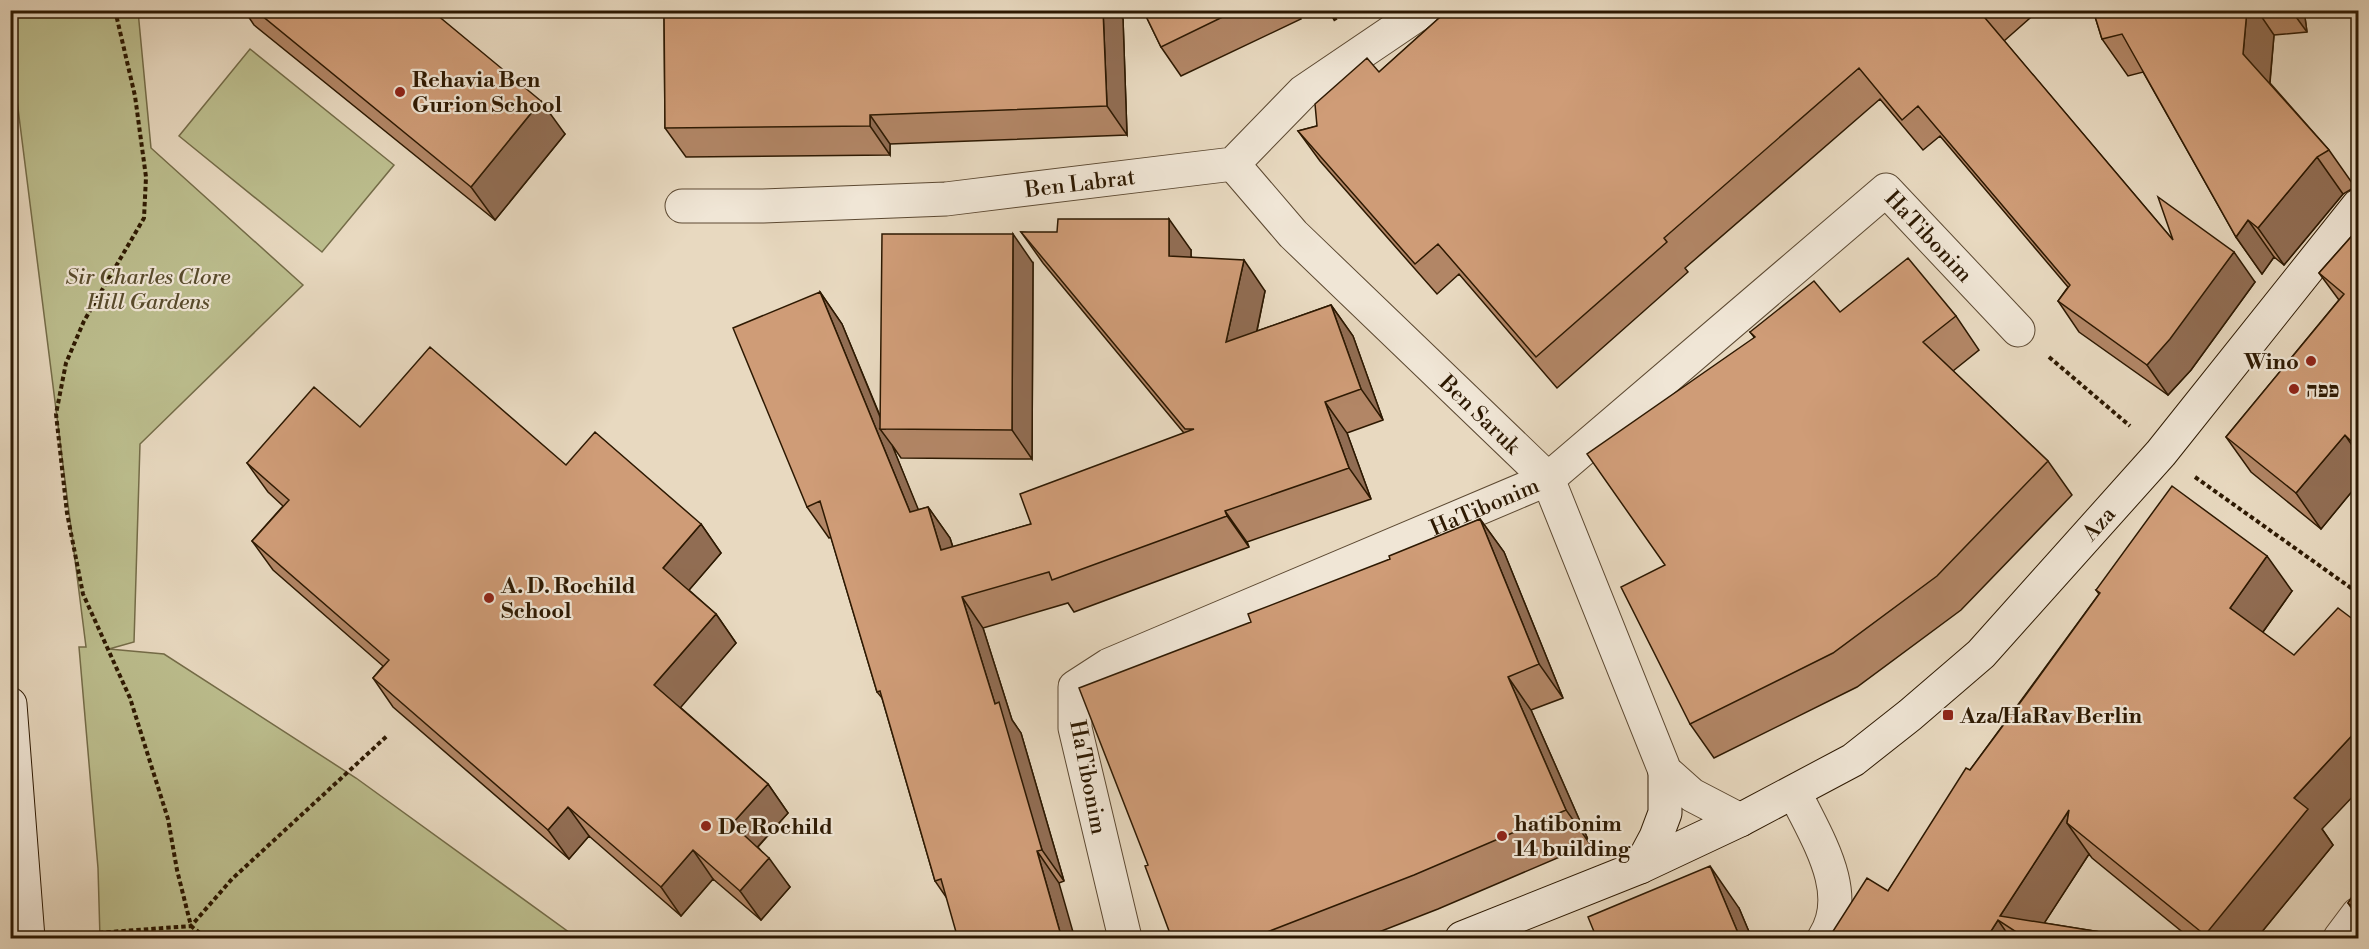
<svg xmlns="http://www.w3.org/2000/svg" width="2369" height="949" font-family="'Libre Bodoni','Frank Ruhl Libre',serif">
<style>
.green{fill:#bcbe8e;stroke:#746c48;stroke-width:1.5}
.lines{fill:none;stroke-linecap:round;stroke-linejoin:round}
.street-casing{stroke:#5c4932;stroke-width:35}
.secondary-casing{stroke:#2d1902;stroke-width:35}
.path{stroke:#2d1902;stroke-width:4;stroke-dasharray:4.5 3;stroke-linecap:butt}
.street{stroke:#f0e6d6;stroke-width:33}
.secondary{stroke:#f0e6d6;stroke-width:33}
.wall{fill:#b28666;stroke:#2d1902;stroke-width:1.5}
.shaded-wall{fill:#916d53;stroke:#2d1902;stroke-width:1.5}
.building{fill:#cf9c77;stroke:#2d1902;stroke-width:1.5}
.poi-dot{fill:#8f2418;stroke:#f0e6d6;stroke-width:2}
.labels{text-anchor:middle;stroke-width:4.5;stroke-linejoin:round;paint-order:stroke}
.poi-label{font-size:22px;font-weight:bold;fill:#2d1902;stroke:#f0e6d6;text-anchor:start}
.street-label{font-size:22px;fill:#2d1902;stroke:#f0e6d6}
.park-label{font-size:22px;font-style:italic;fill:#584b2c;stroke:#f0e6d6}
</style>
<rect width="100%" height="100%" fill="#e8d9c0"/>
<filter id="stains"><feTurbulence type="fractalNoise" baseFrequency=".00333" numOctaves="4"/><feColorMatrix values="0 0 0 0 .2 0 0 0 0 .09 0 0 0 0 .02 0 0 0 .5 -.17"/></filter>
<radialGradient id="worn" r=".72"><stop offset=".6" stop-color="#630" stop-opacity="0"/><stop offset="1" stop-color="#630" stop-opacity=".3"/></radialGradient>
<path class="green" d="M10,11H138L151,148L303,285L140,444L134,642L109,649L164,654L356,778L577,938H100L98,868L79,647H86L11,53Z
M250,49L394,165L322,252L179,136Z"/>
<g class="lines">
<defs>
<g id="street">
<path id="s1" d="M1233,164L1293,234L1548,479L1665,771L1692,795L1740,820"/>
<path id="s2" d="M682,206H763L946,199L1233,164L1303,92L1424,10"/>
<path d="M1795,793C1815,836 1854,892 1824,938"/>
<path id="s3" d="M1125,938L1075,728V687L1109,665L1548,479L1886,190L2018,330"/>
<path d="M2340,938L2358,914"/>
</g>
<g id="secondary">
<path d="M10,704L28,938"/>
<path d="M1640,867L1656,837L1665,813V771"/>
<path id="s4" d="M1462,938L1640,867L1740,820L1853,760L1910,715L1981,654L2161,453L2358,206"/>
</g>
</defs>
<use href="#street" class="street-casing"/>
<use href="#secondary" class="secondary-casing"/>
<path class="path" d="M115,10L135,96L146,177L144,218L84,321L66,363L56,414L67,513L83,594L130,698L168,819L177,870L191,926L206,938
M1330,10L1336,21
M2049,357L2130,426
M2195,477L2358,593
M69,935L191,926L232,879L388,735"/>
<use href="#street" class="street"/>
<use href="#secondary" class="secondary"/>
</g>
<path class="wall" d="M244,10H431L565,134L495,220L254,25Z
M664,10H1056L1057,12L1059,10H1117L1123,19L1127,135L890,144V155L686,157L665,128Z
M1143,10H1295L1301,19L1181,76L1161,47Z
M1448,10H2039L2004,41L2173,240L2255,282L2191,370L2168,395L2079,332L2058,301L2068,287L1940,136L1923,150L1880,99L1685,268L1688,272L1557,388L1459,274L1437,294L1320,161L1298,131L1317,126L1379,72Z
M2093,10H2304L2307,32L2274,35L2270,83L2329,150L2355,187L2343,194L2284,265L2274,257L2262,274L2236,237L2143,72L2128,76L2102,39Z
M2358,229V484L2321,529L2251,472L2226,437L2339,300L2319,273Z
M1021,232L1191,250V257L1265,291L1257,331L1331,305L1353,336L1383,420L1347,433L1371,499L1247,542L1249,547L1074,612L1068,603L983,628L1012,720L1021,733L1064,881L1059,883L946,897L935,881L882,698L877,692L831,537L829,538L807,507L820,292L842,324L881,418L1033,263L1032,459L901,458L892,445L918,510L928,507L950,538L953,547L1031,524L1184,433L1043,263Z
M1840,312L1956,316L1979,350L1953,371L2048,461L2072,495L1961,610L1857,687L1714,758L1690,724L1665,565L1754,337L1750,332Z
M360,427L566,465L701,524L721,553L689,590L716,614L736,643L680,707L768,784L788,813L758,847L790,887L761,920L713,879L681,916L589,836L569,859L393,707L373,678L383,666L273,570L252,541L283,506L268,492L247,463Z
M1480,519L1504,552L1563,698L1531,710L1590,844L1438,909L1361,939H1172L1251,622Z
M2096,590L2292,591L2263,632L2322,829L2333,845L2256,939H2191L2092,858L2089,854L2044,923L2144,939H1828L1888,891L1970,770L2099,594Z
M2358,888V918L2348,903Z
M1739,908L1752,939H1597Z"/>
<path class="shaded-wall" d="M1046,10H1056L1068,28L1046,17Z
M1103,10H1117L1123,19L1127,135L1107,106Z
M2247,10H2257L2274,35L2269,91L2243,54Z
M2291,10H2304L2307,32Z
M541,101L565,134L495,220L471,187Z
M870,115L890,144V155L870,126Z
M2317,157L2343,194L2284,265L2258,228Z
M1169,219L1191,250V287L1169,256Z
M2248,220L2274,257L2262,274L2236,237Z
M1013,234L1033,263L1032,459L1012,430Z
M2234,252L2255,282L2191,370L2168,395L2147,365Z
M1244,260L1265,291L1248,373L1226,342Z
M820,292L842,324L885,429H880L892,445L932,543L910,512Z
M1331,305L1353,336L1383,420L1361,389Z
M1325,402L1347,433L1371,499L1349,468Z
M2345,435L2358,454V484L2321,529L2296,493Z
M928,507L950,538L963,582L941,550Z
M1225,511L1247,542L1249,547L1227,516Z
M1480,519L1504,552L1563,698L1539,664Z
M701,524L721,553L683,597L663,568Z
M2267,556L2292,591L2255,643L2230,608Z
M962,597L983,628L1012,720L1021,733L1064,881L1042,850L995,704Z
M716,614L736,643L675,714L654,685Z
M1508,677L1531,710L1590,844L1566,810Z
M2358,729V791L2322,829L2333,845L2256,939H2207L2205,935L2294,798Z
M768,784L788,813L752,853L732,824Z
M568,807L589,836L569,859L548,830Z
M2069,810L2067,823L2089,854L2034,939L2000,916Z
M693,850L713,879L681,916L661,887Z
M1037,851L1059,883L1075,939H1062Z
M769,858L790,887L761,920L740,891Z
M1710,866L1739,908L1752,939H1742L1738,933Z
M1998,920L2011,939H1986Z"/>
<path class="building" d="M255,10H431L541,101L471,187Z
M664,10H1046V17L1059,10H1103L1107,106L870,115V126L665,128Z
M1143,10H1237L1161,47Z
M1448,10H1982L1980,12L2173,240L2158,197L2234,252L2170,339L2147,365L2058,301L2070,285L1918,106L1902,120L1859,68L1664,238L1667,242L1536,357L1438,244L1415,264L1298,131L1317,126L1315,104L1367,58L1379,72Z
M2093,10H2247L2243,54L2329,150L2317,157L2258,228L2248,220L2236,237L2122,34L2102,39Z
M1058,219H1169V256L1244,260L1226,342L1331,305L1361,389L1325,402L1349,468L1225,511L1227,516L1052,580L1049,572L962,597L995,704L999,702L1042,850L1037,851L1062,939H958L941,879L935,881L880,691L877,692L820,501L807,507L733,328L820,292L910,512L928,507L941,550L1031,524L1020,494L1194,429H1185L1021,232H1057Z
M2358,229V448L2345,435L2296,493L2226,437L2344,294L2319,273Z
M882,234H1013L1012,430L880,429Z
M1908,258L1956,316L1923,342L2048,461L1937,576L1833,653L1690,724L1621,587L1665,565L1587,454L1755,337L1750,332L1814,281L1840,312Z
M430,347L566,465L595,432L701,524L663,568L716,614L654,685L768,784L732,824L769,858L740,891L693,850L661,887L568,807L548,830L373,678L389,660L252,541L289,500L247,463L314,387L360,427Z
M2172,486L2267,556L2230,608L2294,655L2338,608L2358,623V729L2294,798L2308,809L2205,935L2067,823L2069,810L2000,916L2144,939H2027L1998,920L1986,939H1828L1867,878L1888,891L1966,768L1970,770L2025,696L2100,593L2096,590Z
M1480,519L1539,664L1508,677L1566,810L1414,875L1249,939H1172L1145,866L1148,865L1079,688L1251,622L1248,614L1390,559L1389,556Z
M1710,866L1738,933L1725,939H1597L1588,917Z
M2358,888V911L2348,903Z"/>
<g class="poi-dot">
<circle cx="400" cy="92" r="6"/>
<circle cx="2311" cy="361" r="6"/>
<circle cx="2294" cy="389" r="6"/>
<circle cx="489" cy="598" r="6"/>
<rect x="1942" y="709" width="12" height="12" rx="3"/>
<circle cx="706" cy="826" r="6"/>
<circle cx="1502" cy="836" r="6"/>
</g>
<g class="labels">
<g class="poi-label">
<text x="412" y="87">Rehavia Ben<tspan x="412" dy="25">Gurion School</tspan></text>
<text x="2299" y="369" text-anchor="end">Wino</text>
<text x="2306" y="397">פפה</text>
<text x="501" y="593">A. D. Rochild<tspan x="501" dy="25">School</tspan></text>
<text x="1960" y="723">Aza/HaRav Berlin</text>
<text x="1514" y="831">hatibonim<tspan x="1514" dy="25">14 building</tspan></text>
<text x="718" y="834">De Rochild</text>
</g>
<g class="street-label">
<text dy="8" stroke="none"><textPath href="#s2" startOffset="399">Ben Labrat</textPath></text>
<text dy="8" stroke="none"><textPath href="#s3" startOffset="1282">HaTibonim</textPath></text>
<text dy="8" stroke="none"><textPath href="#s1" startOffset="352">Ben Saruk</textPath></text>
<text dy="8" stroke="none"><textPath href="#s3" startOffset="705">HaTibonim</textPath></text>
<text dy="8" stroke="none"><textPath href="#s4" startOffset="772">Aza</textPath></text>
<text transform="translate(1089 777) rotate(79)" y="8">HaTibonim</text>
</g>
<g class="park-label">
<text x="148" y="284">Sir Charles Clore<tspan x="148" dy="25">Hill Gardens</tspan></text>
</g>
</g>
<rect width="2369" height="949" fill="none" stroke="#e8d9c0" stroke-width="36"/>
<rect x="12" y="12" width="2345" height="925" fill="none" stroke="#2d1902" stroke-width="3"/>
<rect x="18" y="18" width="2333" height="913" fill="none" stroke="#2d1902" stroke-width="1.5"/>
<rect width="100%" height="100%" filter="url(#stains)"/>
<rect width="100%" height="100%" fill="url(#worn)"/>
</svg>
